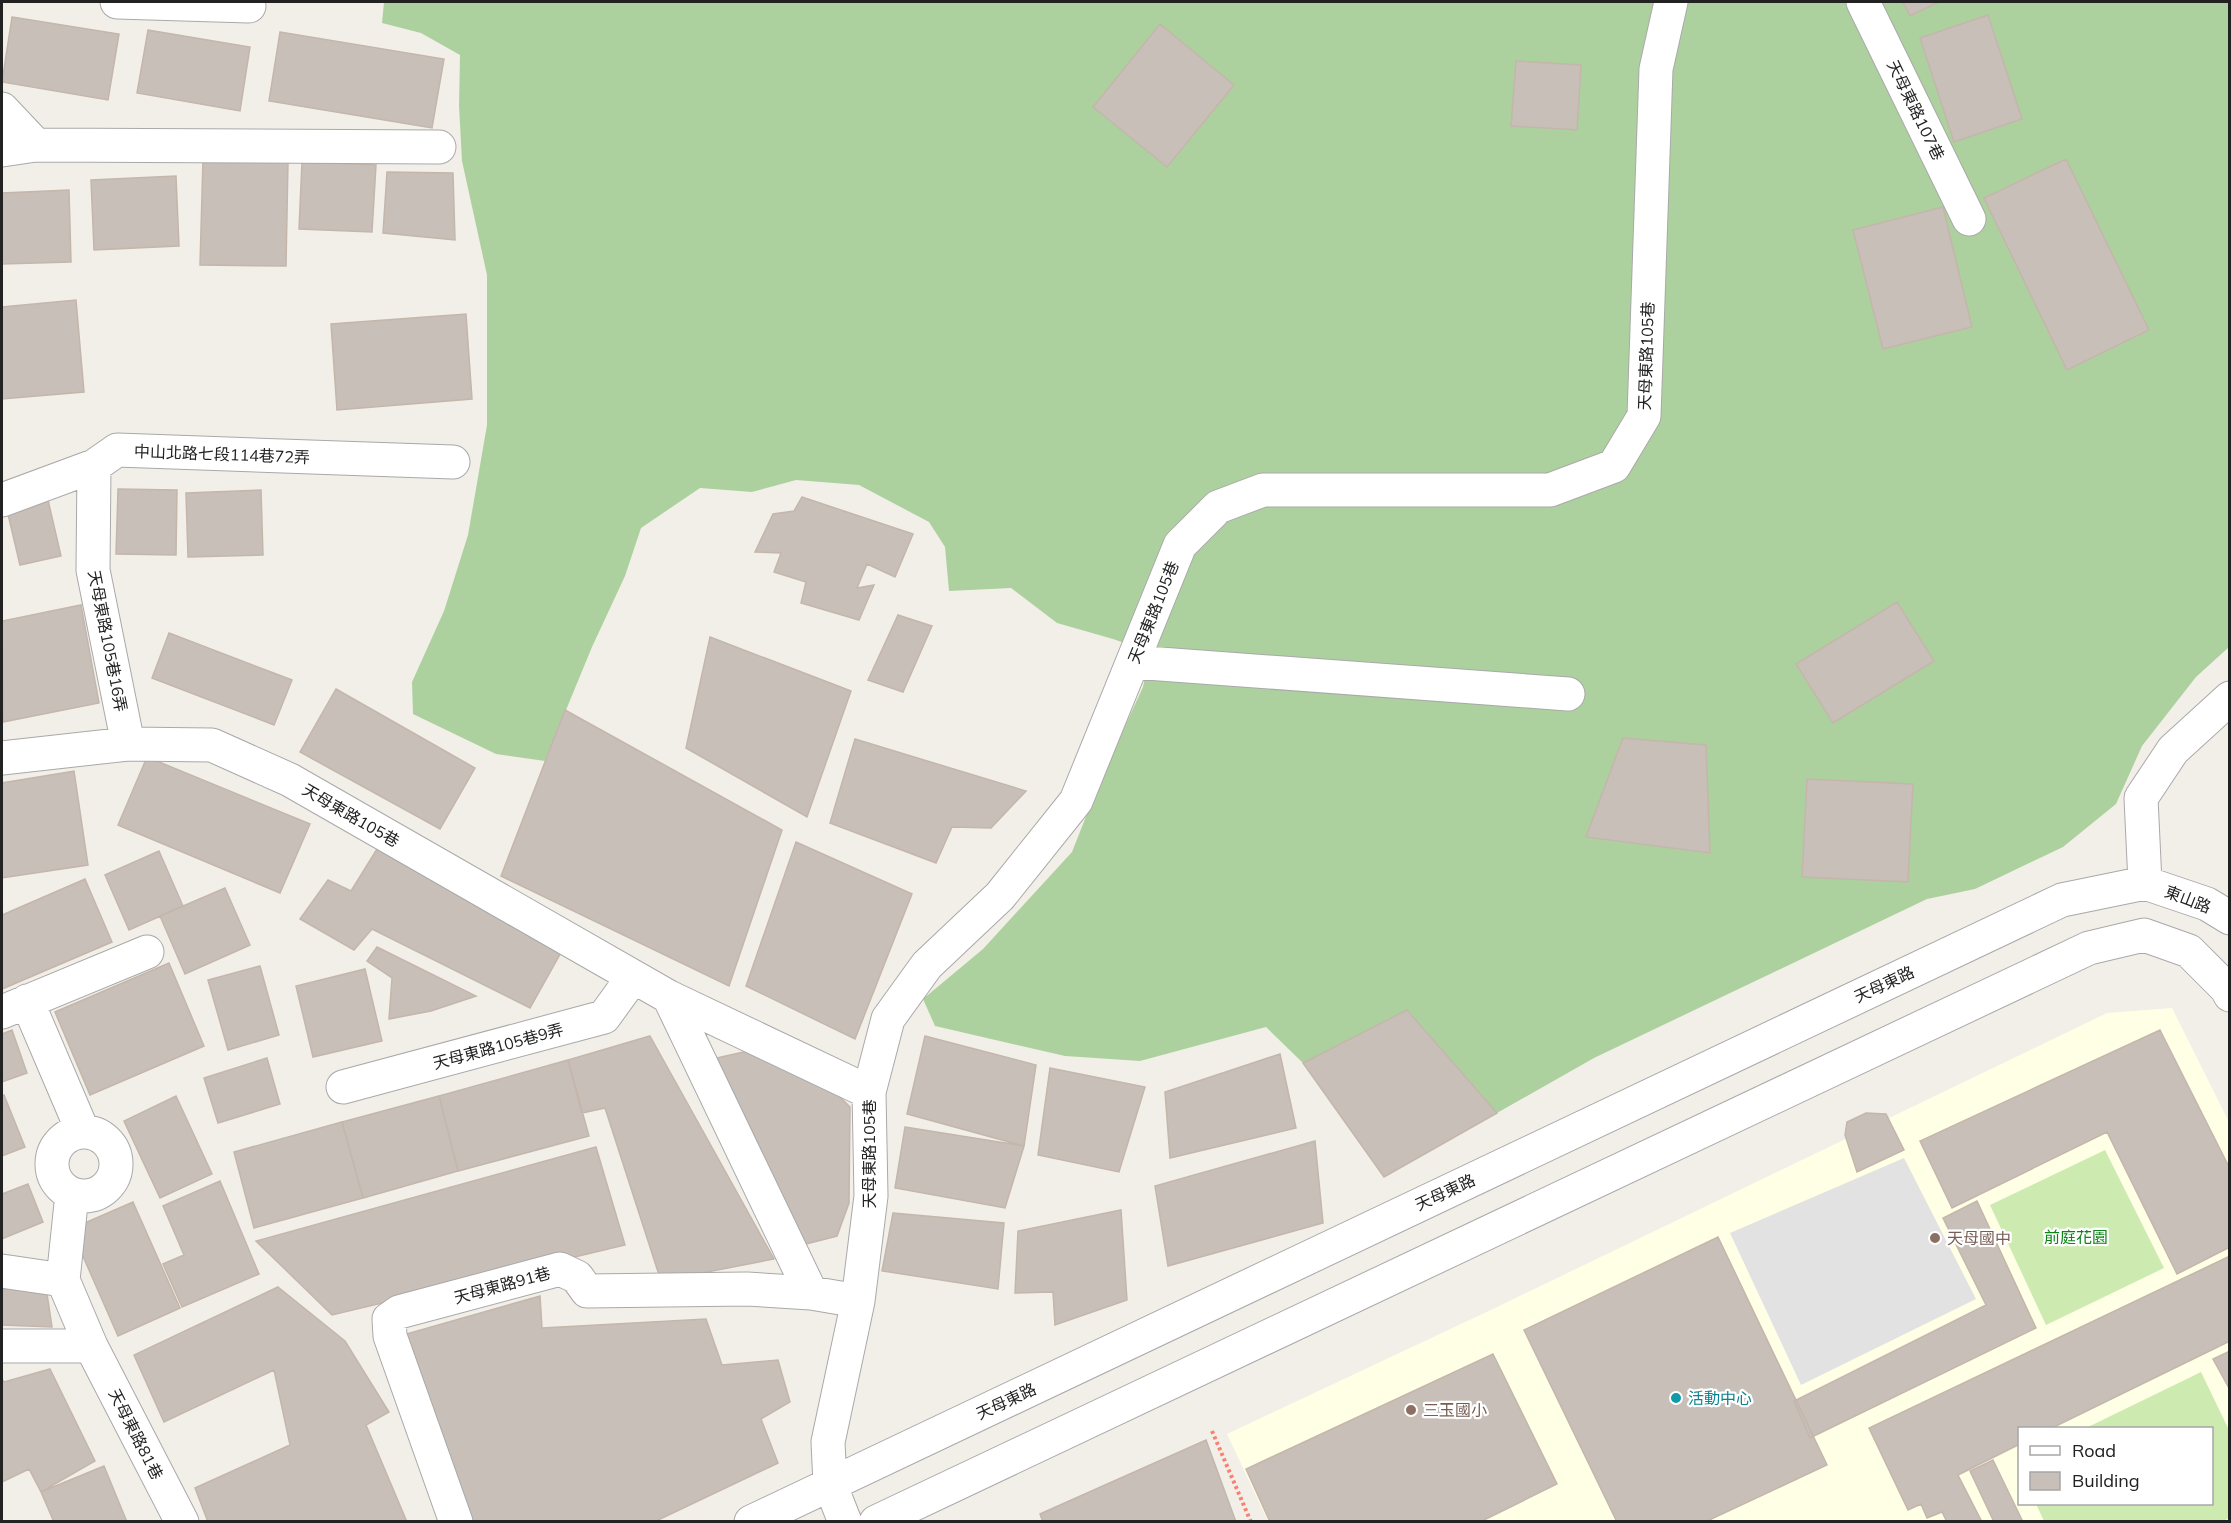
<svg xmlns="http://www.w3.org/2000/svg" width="2231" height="1523" font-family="Mulish,'Noto Sans TC',sans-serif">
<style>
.education{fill:#ffffe5;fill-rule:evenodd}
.grass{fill:#cdebb0}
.forest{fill:#add19e}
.parking{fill:#e2e2e2}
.building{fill:#c7bfb8;stroke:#c4b6ab;stroke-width:1.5}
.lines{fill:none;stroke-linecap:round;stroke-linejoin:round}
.minor-casing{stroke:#a9a9a9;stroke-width:35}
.path{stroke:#fa8072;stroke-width:4;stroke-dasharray:3 3;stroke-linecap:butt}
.minor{stroke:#fff;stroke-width:33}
.education-dot{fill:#8d6e63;stroke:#fff;stroke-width:2}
.culture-dot{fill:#0f9aa8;stroke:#fff;stroke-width:2}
.labels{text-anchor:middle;stroke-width:4.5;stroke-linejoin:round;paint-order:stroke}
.street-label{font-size:16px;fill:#222;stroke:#fff}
.park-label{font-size:16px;fill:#0c8416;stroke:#fff}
.education-label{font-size:16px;fill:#785e54;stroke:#fff;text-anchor:start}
.culture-label{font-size:16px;fill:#0d838f;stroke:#fff;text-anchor:start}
</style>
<rect width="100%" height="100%" fill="#f2efe9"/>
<path class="education" d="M2172,1008L2229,1122V1521H1268L1227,1434L1495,1308L2107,1013ZM2020,1428H2212V1504H2020Z"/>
<path class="grass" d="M2105,1150L2164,1268L2046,1325L1990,1205Z
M2201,1372L2229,1430V1518L2222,1522L2044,1521L2036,1504H2212V1428H2086Z"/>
<path class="forest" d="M384,2H2229V647L2196,677L2142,746L2116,804L2063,847L1975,889L1927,899L1594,1058L1497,1113L1407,1010L1303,1063L1266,1027L1140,1061L1065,1056L935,1026L923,999L983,949L1072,852L1102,776L1143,687L1150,652L1113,639L1057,623L1011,588L949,591L945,547L929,522L859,485L796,480L752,492L700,488L641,528L625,576L592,647L545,761L496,754L413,714L412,682L444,611L468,535L487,425V275L462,161L459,106L460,55L421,33L382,23Z"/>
<path class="parking" d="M1904,1158L1976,1299L1801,1385L1730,1233Z"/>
<path class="building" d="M1903,2H1939L1910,16Z
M1988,15L2022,119L1954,142L1920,38Z
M12,17L119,34L108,100L2,82Z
M1160,24L1234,85L1167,167L1093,107Z
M148,30L250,47L240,111L137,93Z
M280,32L444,59L432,128L269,101Z
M1516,61L1581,65L1577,130L1511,126Z
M203,159L288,161L286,266L200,265Z
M2066,159L2149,330L2067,370L1984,198Z
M302,162L376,165L372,232L299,229Z
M387,172L453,173L455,240L383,233Z
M176,176L179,246L94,250L91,180Z
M69,190L71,262L2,264V193Z
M1943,207L1972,327L1883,349L1853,230Z
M76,300L84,392L2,399V307Z
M466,314L472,399L337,410L331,324Z
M118,489L177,490L176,555L116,554Z
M261,490L263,555L188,557L186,493Z
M802,497L913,534L895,577L867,564L857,588L874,585L859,620L801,603L806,582L774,572L781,553L755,552L773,514L794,511Z
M48,500L61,556L20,565L7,510Z
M1897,602L1934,661L1833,723L1796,664Z
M81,605L99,703L3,722L2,621Z
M898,615L932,626L903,692L868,680Z
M169,633L292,680L274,725L152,678Z
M710,637L851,691L807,817L686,748Z
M336,689L475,768L440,829L300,752Z
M565,710L782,830L729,986L501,876Z
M1623,738L1706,745L1710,853L1586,837Z
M855,739L1026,791L991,828L952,827L936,863L830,823Z
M147,757L310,824L280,893L118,825Z
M74,771L88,865L2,878V783Z
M1807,779L1913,784L1908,882L1802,877Z
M796,842L912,894L855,1039L746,986Z
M377,849L563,949L530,1008L372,929L354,950L300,919L328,880L351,891Z
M159,851L183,906L129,930L105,875Z
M85,879L112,942L2,989V915Z
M225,888L250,945L185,974L160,916Z
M377,947L476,996L431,1011L389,1019L392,978L367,961Z
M169,963L204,1046L90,1095L55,1012Z
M260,966L279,1035L228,1050L208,980Z
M365,969L382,1041L313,1057L296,986Z
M1407,1010L1497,1113L1384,1177L1303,1063Z
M12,1030L27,1073L2,1082V1034Z
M2160,1030L2230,1169V1247L2177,1274L2107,1132L1952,1208L1920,1141Z
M650,1036L774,1259L661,1281L605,1108L582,1113L568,1060Z
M925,1036L1036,1065L1024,1146L907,1114Z
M757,1049L820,1077L850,1107L849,1203L837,1236L798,1246L712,1059Z
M1280,1054L1296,1128L1170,1158L1165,1092Z
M267,1058L280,1104L218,1123L204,1078Z
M568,1060L589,1136L458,1171L439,1096Z
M1050,1068L1145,1087L1119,1172L1038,1155Z
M2,1095H4L25,1147L2,1156Z
M176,1096L212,1174L160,1198L124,1121Z
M439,1096L458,1171L363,1198L342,1122Z
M1866,1113L1886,1114L1904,1150L1857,1172L1845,1135L1847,1122Z
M342,1122L363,1198L254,1228L234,1152Z
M905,1127L1024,1146L1005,1208L895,1188Z
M1315,1141L1323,1223L1168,1266L1155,1186Z
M596,1147L625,1245L332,1315L256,1241Z
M220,1181L259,1274L182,1307L163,1264L184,1255L163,1206Z
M28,1184L43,1222L2,1239V1194Z
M1977,1201L2036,1328L1810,1438L1794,1401L1986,1305L1943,1218Z
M133,1202L180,1308L118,1336L71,1229Z
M1121,1210L1127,1300L1055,1325L1053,1292L1015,1293L1018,1231Z
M893,1213L1004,1223L998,1289L882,1271Z
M1718,1237L1827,1465L1705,1522H1617L1524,1330Z
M2230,1256V1341L2052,1428H2020V1444L1958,1475L1982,1522H1947L1942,1512L1927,1518L1921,1504L1908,1510L1869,1428Z
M46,1287L52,1327L2,1325V1289Z
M278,1287L345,1341L389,1412L366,1425L407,1522H208L195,1488L290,1445L274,1370L164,1422L134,1355Z
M540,1296L542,1328L706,1319L722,1365L778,1360L790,1402L761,1419L778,1463L654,1522H462L396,1337Z
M2230,1351V1390L2213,1359Z
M1493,1354L1557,1484L1480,1522H1270L1246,1469Z
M50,1369L95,1461L41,1492L29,1469L2,1482V1379L4,1382Z
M1206,1440L1236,1522H1043L1040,1514Z
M1993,1460L2023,1522H1994L1970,1471Z
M104,1466L127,1522H54L41,1492Z"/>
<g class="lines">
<defs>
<path id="minor" d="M117,2L249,6
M1863,2L1969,219
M2,109L36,145
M2,150L36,145L439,147
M94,466L93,570L128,744
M2,500L94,466L117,450L453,462
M1133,662L1568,694
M2,758L128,744L212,745L290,780L669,997L869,1092
M2145,883L2141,798L2173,750L2230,698
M2145,883L2207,904L2230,918
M669,997L811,1293
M27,1001L83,1132
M2,1012L147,952
M343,1087L604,1017L633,977
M52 1164a32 32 0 1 1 64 0a32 32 0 1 1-64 0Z
M2,1271L63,1280L91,1346L182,1522
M63,1280L72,1194
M2,1346H91
M456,1522L390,1336L389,1319L399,1312L560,1269L577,1277L587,1291L747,1289L811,1293L858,1301
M751,1522L2062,900L2145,883
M845,1522L830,1484L828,1442L858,1301L871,1196L869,1092L888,1019L927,965L1000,896L1076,801L1180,545L1218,507L1263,490H1550L1614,466L1644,416L1656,69L1671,2
M876,1522L2089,948L2144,935L2189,951L2227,989L2230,995"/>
</defs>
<use href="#minor" class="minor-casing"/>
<path class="path" d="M1212,1431L1251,1522"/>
<use href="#minor" class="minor"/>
</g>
<g class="education-dot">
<circle cx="1935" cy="1238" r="6"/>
<circle cx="1411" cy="1410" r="6"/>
</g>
<circle class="culture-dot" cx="1676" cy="1398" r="6"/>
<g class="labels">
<g class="street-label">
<text transform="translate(1916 110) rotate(64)" y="6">天母東路107巷</text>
<text transform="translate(1646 356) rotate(-88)" y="6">天母東路105巷</text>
<text transform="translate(222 454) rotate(2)" y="6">中山北路七段114巷72弄</text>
<text transform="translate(1153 612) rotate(-68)" y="6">天母東路105巷</text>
<text transform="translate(108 641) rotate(79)" y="6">天母東路105巷16弄</text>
<text transform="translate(351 815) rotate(30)" y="6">天母東路105巷</text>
<text transform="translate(2188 899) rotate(21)" y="6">東山路</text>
<text transform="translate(1884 984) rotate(-25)" y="6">天母東路</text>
<text transform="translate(498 1046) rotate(-15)" y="6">天母東路105巷9弄</text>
<text transform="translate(869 1154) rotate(-90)" y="6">天母東路105巷</text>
<text transform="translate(1445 1192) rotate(-25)" y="6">天母東路</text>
<text transform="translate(502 1285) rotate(-15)" y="6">天母東路91巷</text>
<text transform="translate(1006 1401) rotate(-25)" y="6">天母東路</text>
<text transform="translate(136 1434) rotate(63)" y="6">天母東路81巷</text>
</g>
<g class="park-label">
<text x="2076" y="1243">前庭花園</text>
</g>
<g class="education-label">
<text x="1947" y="1244">天母國中</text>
<text x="1423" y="1416">三玉國小</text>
</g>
<g class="culture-label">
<text x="1688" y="1404">活動中心</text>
</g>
</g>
<rect width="2231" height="1523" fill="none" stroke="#222222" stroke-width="6"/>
<rect x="2018" y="1427" width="195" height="78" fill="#ffffff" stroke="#a7a7a7" stroke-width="1.5"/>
<rect x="2030" y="1446" width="30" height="9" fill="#ffffff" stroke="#a7a7a7" stroke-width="1.5"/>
<text x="2072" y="1457" font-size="18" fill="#222222">Road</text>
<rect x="2030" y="1472" width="30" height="18" fill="#c7bfb8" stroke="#a7a7a7" stroke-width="1.5"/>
<text x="2072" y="1487" font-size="18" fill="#222222">Building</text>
</svg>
